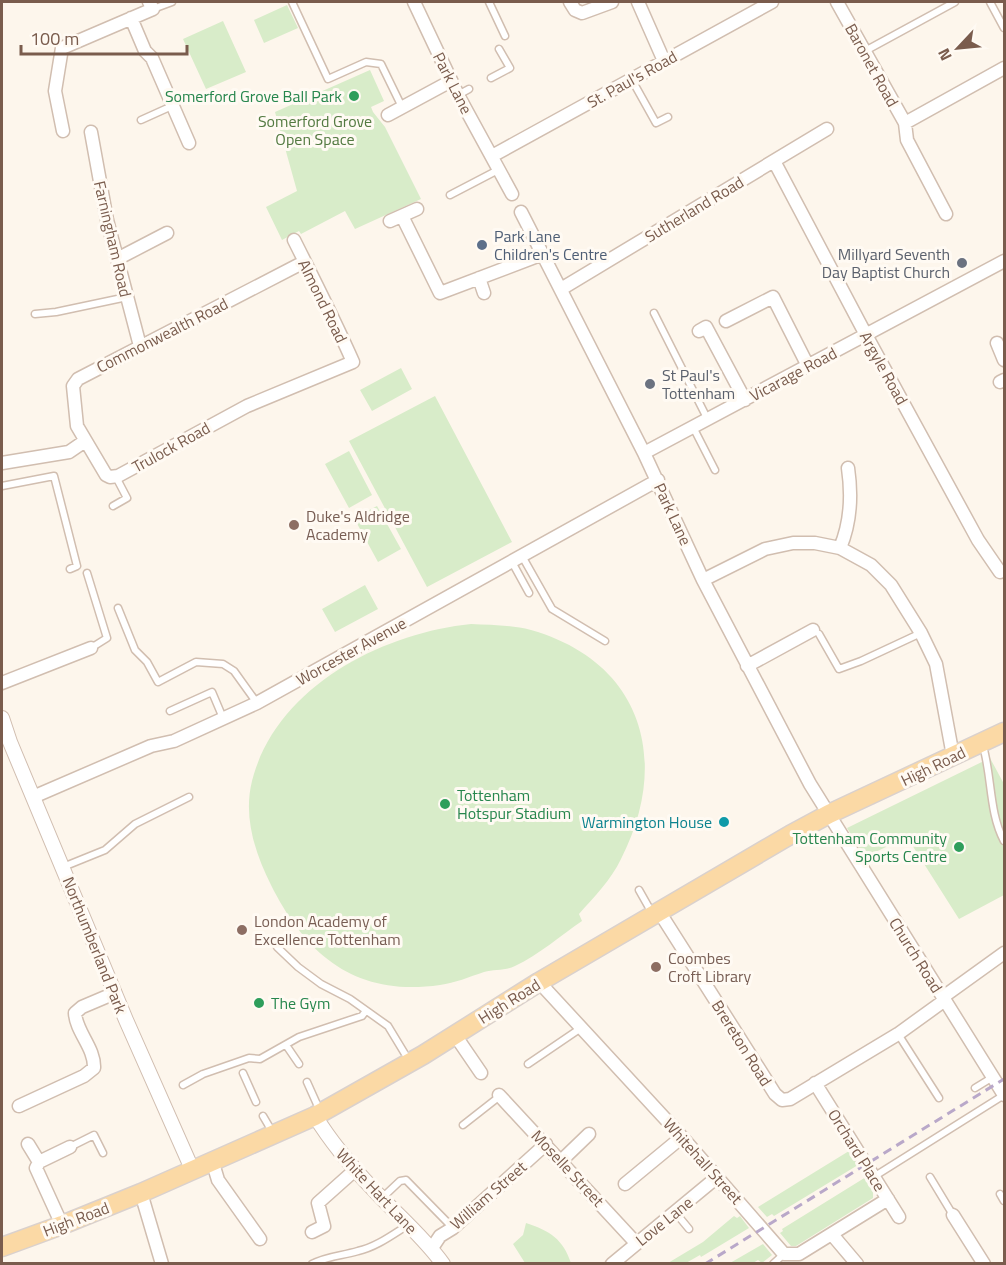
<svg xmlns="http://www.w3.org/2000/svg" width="1006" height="1265" font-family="'Titillium Web',sans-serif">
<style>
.green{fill:#d8ecc9}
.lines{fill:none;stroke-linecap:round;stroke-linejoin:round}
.service-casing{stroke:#d1beb0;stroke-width:9}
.minor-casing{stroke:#d1beb0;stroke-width:15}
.tertiary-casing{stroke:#d1beb0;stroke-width:16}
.primary-casing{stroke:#dad1cd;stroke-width:21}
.service{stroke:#fff;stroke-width:6}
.minor{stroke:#fff;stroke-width:12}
.tertiary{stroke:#fff;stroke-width:14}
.primary{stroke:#fbd9a5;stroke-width:18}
.rail{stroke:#b9a8c9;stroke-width:3;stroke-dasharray:9 6;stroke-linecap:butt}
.leisure-dot{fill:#2e9e5b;stroke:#fffaf3;stroke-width:2}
.service-dot{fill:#5c6f8a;stroke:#fffaf3;stroke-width:2}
.worship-dot{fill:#6b7280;stroke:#fffaf3;stroke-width:2}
.education-dot{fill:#8d6e63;stroke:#fffaf3;stroke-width:2}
.culture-dot{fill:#0f9aa8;stroke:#fffaf3;stroke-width:2}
.labels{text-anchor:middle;stroke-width:6;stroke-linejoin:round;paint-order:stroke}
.street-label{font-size:16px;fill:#7a5c4d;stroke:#fffaf3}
.leisure-label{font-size:16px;fill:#27864d;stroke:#fffaf3;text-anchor:end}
.park-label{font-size:16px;fill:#537a41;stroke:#fffaf3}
.service-label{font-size:16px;fill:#4e5e75;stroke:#fffaf3;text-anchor:start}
.worship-label{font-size:16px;fill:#5b616d;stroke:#fffaf3;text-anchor:end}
.education-label{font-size:16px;fill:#785e54;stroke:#fffaf3;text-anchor:start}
.culture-label{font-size:16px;fill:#0d838f;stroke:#fffaf3;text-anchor:end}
</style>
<rect width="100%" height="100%" fill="#fdf6ec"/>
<path class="green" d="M287,5L298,28L264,43L254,20Z
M223,21L246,72L206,89L183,39Z
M370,70L384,101L371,107L373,112L385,127L421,199L355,229L345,211L301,234L299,231L282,240L266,207L297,191L275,112Z
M401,368L412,389L372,411L360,390Z
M435,396L512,542L427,587L349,441Z
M349,451L372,495L349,508L325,464Z
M377,506L401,549L378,562L354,518Z
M365,585L378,609L335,632L322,609Z
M471,624C491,625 511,625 531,630C643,662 671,761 621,859C611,880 594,897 579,914L582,921C561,935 539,955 515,966C505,971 494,969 484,972C469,977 455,983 440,985C357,997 307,957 271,885C255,853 243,817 252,781C276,687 382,633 471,624Z
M990,758L1004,784V895L959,919L907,837L865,857L847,828Z
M849,1151L858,1165L774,1216L772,1214L767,1217L758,1207Z
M866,1177L873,1191V1198L796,1246H791L780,1233L783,1231L782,1229Z
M734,1216L737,1218L740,1216L749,1228L701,1257L700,1255L686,1263H668L703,1242Z
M526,1223C550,1231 563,1239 571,1263H525L513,1244L523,1235Z
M763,1244L772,1255L762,1263L758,1260L753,1263H730Z"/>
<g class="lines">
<defs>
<path id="service" d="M292,2L328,79L366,62L381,64L402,107
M489,2L505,36
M990,2L1004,28
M153,9L172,2
M865,51L955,2
M491,78L510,68L499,49
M632,80L656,123L668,117
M458,95L469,89
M141,120L172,106
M450,195L498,170
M654,313L708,420
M35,314L56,312L127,297
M693,427L715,470
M2,486L54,476L77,566L70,569
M113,506L127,498L116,477
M522,556L552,609L605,641
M512,562L529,593
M87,573L107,638L91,648
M118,608L135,650L147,662L158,682L196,662L223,664L234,671L257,703
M819,634L839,669L861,661L921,633
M170,711L212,692L223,718
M983,746C992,777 989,813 1004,841
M63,867L105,850L135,824L189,797
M639,890L652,913
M277,947L298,967L321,984L350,999L388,1026L408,1059
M898,1034L939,1098
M286,1045L299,1064
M528,1064L581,1028
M243,1073L256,1102
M307,1082L320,1111
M183,1085L203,1074L249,1058L260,1059L299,1037L362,1016L365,1012
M975,1088L993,1077
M263,1116L273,1133
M463,1125L500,1096
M70,1147L94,1135L103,1153
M875,1176L1004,1095
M930,1177L953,1215
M1000,1194L1004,1201
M382,1198L400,1181L406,1180L453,1228
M675,1212L689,1229
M312,1264C327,1256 341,1256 358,1251C376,1247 392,1235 408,1225
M773,1264L784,1254"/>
<path id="minor" d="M414,2L458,95L512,194
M570,2L575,10L582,13L612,2
M638,2L664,61
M837,2L905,123L1004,68
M131,18L145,51L152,58L189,143
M388,115L451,81
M905,123L907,140L946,214
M63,131L55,91L62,48L153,9L149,2
M91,132L107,220L140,346
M492,156L772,2
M774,161L866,335L978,540L1000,572
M521,212L644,453L703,580L810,784L1004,1095
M402,216L440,293L543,254
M390,221L417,209
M294,240C314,280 335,321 353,362L247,406L118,476L110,477L106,475L77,426L73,386L78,379L304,262
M117,259L167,233
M479,278L484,293
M561,289L827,129
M726,321L773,297L808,366
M699,331L706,327L745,400
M997,343L1004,360
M1000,382L1004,380
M644,453L1004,261
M2,463L69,452L85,441
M840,548C851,522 852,495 848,468
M703,580L765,549L793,543H815L840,548L871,565L891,585L921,633L936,664L953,756
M747,666L813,630
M2,683L91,648
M33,797L151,746L174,741L257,703L658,480
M660,913L775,1094L782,1100L790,1099L898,1034L945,1000
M539,982L682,1137L784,1254H799L888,1199
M943,997L1004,953
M455,1035L481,1073
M815,1083L899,1217
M499,1095L636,1243
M19,1106L84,1076L94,1068C95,1048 76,1032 75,1013L82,1007L115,993
M28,1144L39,1162
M212,1160L218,1180L260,1239
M562,1160L589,1134
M625,1184L682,1137
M141,1193L162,1264
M953,1215L984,1264
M62,1225L36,1168L39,1162L70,1147
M312,1232L324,1226L318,1203L355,1170
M835,1238L857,1264
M432,1248L440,1236L453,1228L546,1144
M612,1264L716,1178"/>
<path id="tertiary" d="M2,718L10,742L126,1020L192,1169
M315,1116C331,1142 351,1166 373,1189C396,1214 423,1236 443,1264"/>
<path id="primary" d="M2,1247L62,1225L141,1193L315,1116L423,1055L539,982L790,835L829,814L1004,732"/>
</defs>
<use href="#service" class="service-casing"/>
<use href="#minor" class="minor-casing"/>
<use href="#tertiary" class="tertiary-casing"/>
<use href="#primary" class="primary-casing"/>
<use href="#service" class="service"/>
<use href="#minor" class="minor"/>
<use href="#tertiary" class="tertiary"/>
<use href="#primary" class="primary"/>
<path class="rail" d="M705,1264L1004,1079"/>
</g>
<g class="leisure-dot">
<circle cx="354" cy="96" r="6"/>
<circle cx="445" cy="804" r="6"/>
<circle cx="959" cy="847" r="6"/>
<circle cx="259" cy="1003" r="6"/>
</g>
<circle class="service-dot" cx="482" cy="245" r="6"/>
<g class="worship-dot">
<circle cx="962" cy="263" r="6"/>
<circle cx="650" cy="384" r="6"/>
</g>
<g class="education-dot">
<circle cx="294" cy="525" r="6"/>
<circle cx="242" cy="930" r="6"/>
<circle cx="656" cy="967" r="6"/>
</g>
<circle class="culture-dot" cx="724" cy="822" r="6"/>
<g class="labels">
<g class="street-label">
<text transform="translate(872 65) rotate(61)" y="6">Baronet Road</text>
<text transform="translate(632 79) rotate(-29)" y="6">St. Paul's Road</text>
<text transform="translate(453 83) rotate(63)" y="6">Park Lane</text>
<text transform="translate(694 209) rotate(-31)" y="6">Sutherland Road</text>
<text transform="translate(113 239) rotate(77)" y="6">Farningham Road</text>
<text transform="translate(323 301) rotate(64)" y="6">Almond Road</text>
<text transform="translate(162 335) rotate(-27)" y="6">Commonwealth Road</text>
<text transform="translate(884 368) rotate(61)" y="6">Argyle Road</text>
<text transform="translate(793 374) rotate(-28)" y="6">Vicarage Road</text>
<text transform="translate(171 447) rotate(-29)" y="6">Trulock Road</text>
<text transform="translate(673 514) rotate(65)" y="6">Park Lane</text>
<text transform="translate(351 651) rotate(-29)" y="6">Worcester Avenue</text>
<text transform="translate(933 766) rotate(-26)" y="6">High Road</text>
<text transform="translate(95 945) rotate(68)" y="6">Northumberland Park</text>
<text transform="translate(916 955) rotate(58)" y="6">Church Road</text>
<text transform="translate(509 1001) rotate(-32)" y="6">High Road</text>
<text transform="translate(742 1043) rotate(58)" y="6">Brereton Road</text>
<text transform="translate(857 1150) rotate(58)" y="6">Orchard Place</text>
<text transform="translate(703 1161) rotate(48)" y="6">Whitehall Street</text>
<text transform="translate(568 1168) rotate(47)" y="6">Moselle Street</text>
<text transform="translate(377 1191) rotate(47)" y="6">White Hart Lane</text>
<text transform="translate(488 1195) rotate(-41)" y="6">William Street</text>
<text transform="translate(76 1219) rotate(-21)" y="6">High Road</text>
<text transform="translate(664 1221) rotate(-39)" y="6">Love Lane</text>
</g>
<g class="leisure-label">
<text x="342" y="102">Somerford Grove Ball Park</text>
<text x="457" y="801" text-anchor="start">Tottenham<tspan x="457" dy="18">Hotspur Stadium</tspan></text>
<text x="947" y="844">Tottenham Community<tspan x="947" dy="18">Sports Centre</tspan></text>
<text x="271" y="1009" text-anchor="start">The Gym</text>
</g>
<g class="park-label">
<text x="315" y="127">Somerford Grove<tspan x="315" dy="18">Open Space</tspan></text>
</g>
<g class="service-label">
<text x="494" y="242">Park Lane<tspan x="494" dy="18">Children's Centre</tspan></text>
</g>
<g class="worship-label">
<text x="950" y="260">Millyard Seventh<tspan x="950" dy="18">Day Baptist Church</tspan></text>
<text x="662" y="381" text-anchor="start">St Paul's<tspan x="662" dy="18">Tottenham</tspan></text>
</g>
<g class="education-label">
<text x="306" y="522">Duke's Aldridge<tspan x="306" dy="18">Academy</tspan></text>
<text x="254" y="927">London Academy of<tspan x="254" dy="18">Excellence Tottenham</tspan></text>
<text x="668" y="964">Coombes<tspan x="668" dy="18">Croft Library</tspan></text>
</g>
<g class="culture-label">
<text x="712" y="828">Warmington House</text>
</g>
</g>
<rect width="1006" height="1265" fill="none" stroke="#7a5c4d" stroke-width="6"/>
<g transform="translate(958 48) rotate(244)" stroke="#fffaf3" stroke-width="4.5" paint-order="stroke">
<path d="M0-4.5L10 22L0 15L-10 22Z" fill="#7a5c4d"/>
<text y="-9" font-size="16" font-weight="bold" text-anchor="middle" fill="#7a5c4d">N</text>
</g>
<path d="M21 45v9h166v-9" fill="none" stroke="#7a5c4d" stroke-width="3"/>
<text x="30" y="45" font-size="18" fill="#7a5c4d" stroke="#fffaf3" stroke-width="4.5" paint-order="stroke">100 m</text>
</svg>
